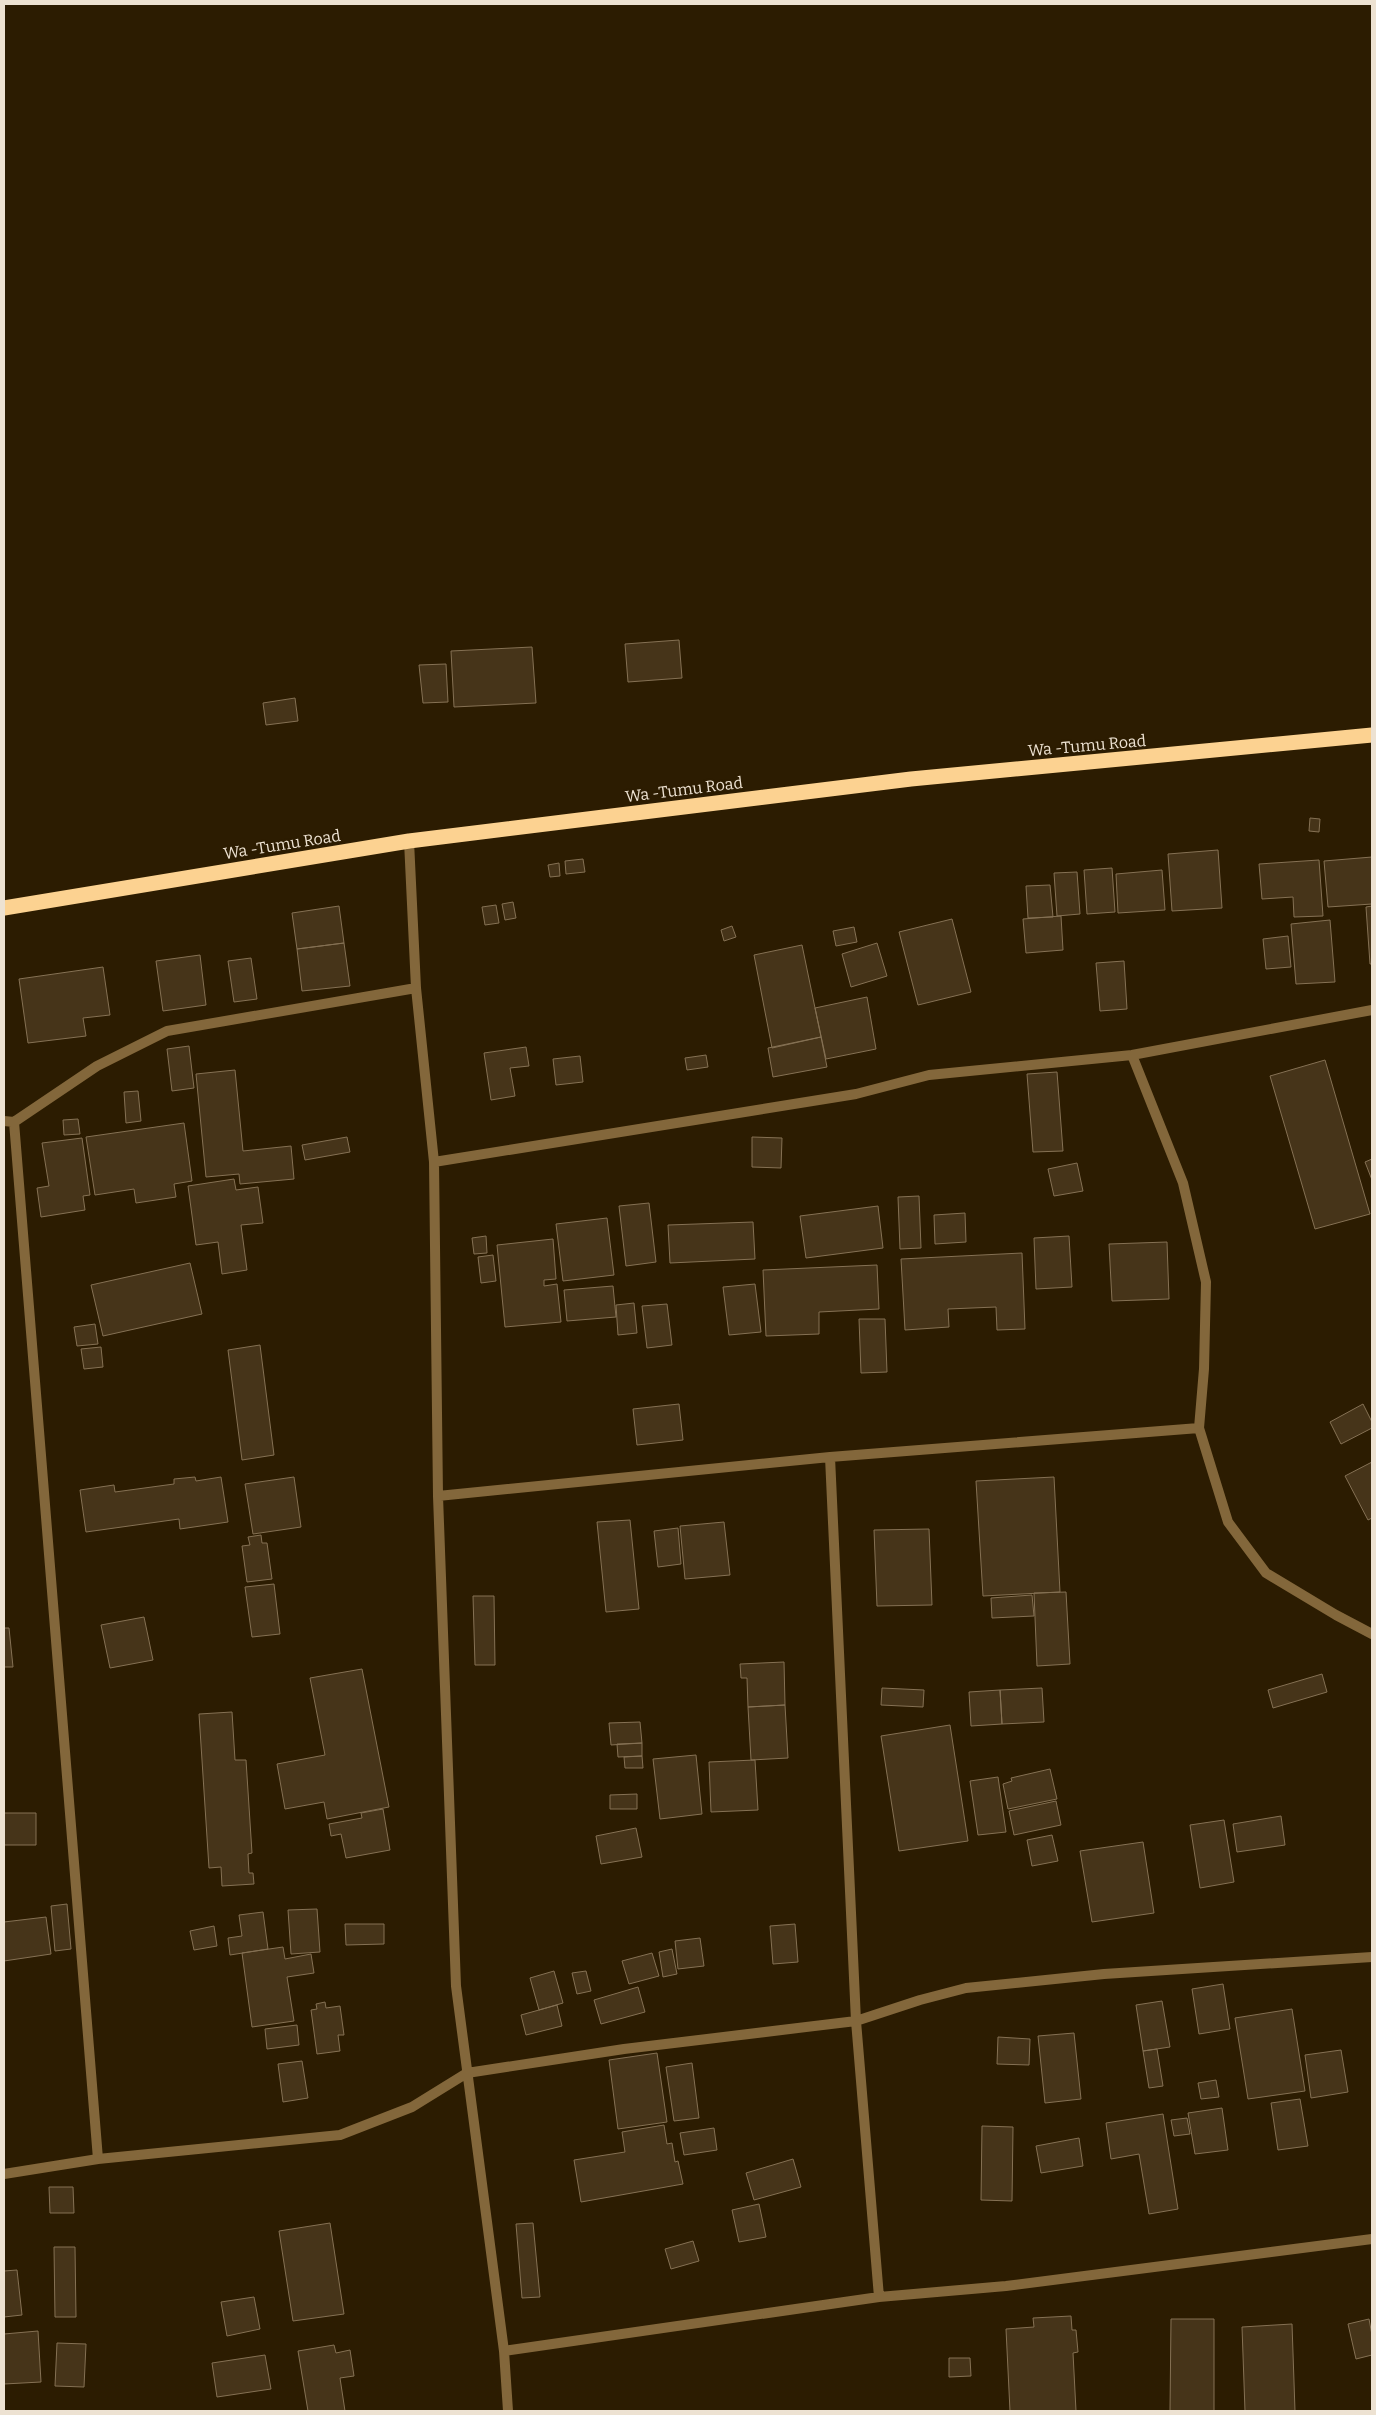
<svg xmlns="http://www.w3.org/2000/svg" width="1376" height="2415" font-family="Bitter,serif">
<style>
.building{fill:#463419;stroke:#857154}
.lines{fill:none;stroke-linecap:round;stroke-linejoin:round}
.street{stroke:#83673b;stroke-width:10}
.highway{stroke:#fcd291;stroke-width:15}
.labels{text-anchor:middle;stroke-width:4;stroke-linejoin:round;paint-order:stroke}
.street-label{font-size:16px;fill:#ede2d2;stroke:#2c1c01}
</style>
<rect width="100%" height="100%" fill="#2c1c01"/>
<path class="building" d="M679,640L682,678L628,682L625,644Z
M532,647L536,703L454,707L451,651Z
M446,664L448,702L423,703L419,665Z
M295,698L298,721L266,725L263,703Z
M1310,818L1320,819L1319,832L1309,831Z
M1218,850L1222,908L1172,911L1168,854Z
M1372,857V904L1328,907L1324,861Z
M583,859L585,872L566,874L565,861Z
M1319,860L1323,916L1294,917L1293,897L1262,899L1259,864Z
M559,863L560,876L550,877L548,865Z
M1112,868L1115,912L1087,914L1084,870Z
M1162,870L1165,910L1118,913L1116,874Z
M1077,872L1080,914L1057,916L1054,873Z
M1050,885L1053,917L1028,918L1026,886Z
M513,902L516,918L505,920L502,904Z
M496,905L499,923L485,925L482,907Z
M339,906L344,943L297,949L292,913Z
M1372,906V964H1370L1366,907Z
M1061,916L1063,950L1026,953L1023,919Z
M952,919L971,992L918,1005L899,932Z
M1330,920L1335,982L1296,984L1291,924Z
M732,926L736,937L724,941L721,930Z
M854,927L857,942L836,946L833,931Z
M1288,936L1291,967L1266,969L1263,939Z
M344,943L350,986L302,991L297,949Z
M877,943L887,976L851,987L842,954Z
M802,945L821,1037L772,1048L754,955Z
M200,955L206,1005L163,1011L156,961Z
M251,958L257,999L234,1002L228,961Z
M1124,961L1127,1009L1100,1011L1096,963Z
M103,967L110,1015L83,1018L86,1036L28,1043L19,979Z
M867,997L876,1049L826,1059L815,1008Z
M821,1037L827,1067L773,1077L768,1048Z
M189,1046L194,1088L172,1091L167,1049Z
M526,1047L529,1066L510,1068L515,1096L491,1100L484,1053Z
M706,1055L708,1067L687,1070L685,1058Z
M580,1056L583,1082L556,1085L553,1059Z
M1325,1060L1370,1214L1315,1229L1270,1076Z
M235,1070L243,1151L291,1146L294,1179L240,1184L239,1174L206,1177L196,1074Z
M1057,1072L1063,1151L1033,1152L1027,1074Z
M138,1091L141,1121L126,1123L124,1092Z
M78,1119L80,1134L64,1135L63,1120Z
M184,1123L192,1181L174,1184L176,1197L136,1203L134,1189L95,1195L86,1137Z
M347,1137L350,1152L305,1160L302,1145Z
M752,1137L782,1138L781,1168L752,1167Z
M82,1138L90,1195L83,1196L85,1210L41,1217L37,1188L49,1186L42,1143Z
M1372,1159V1180L1365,1162Z
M1077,1163L1083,1191L1054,1196L1048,1169Z
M234,1179L236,1190L258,1187L263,1223L241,1225L247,1270L222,1274L218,1242L196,1245L188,1186Z
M919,1196L921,1248L900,1249L898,1197Z
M649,1203L656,1262L626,1266L619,1206Z
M878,1206L883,1248L806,1258L800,1216Z
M965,1213L966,1242L935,1244L934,1215Z
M607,1218L614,1275L563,1281L556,1224Z
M753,1222L755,1259L670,1263L668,1225Z
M486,1236L487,1253L474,1254L472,1238Z
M1069,1236L1072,1287L1036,1289L1034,1238Z
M553,1239L556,1279L544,1280V1286L557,1284L561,1322L505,1327L497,1245Z
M1167,1242L1169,1299L1112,1301L1109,1244Z
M1022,1253L1025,1329L997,1330L996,1307L948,1309L949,1327L905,1330L901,1259Z
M493,1255L496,1281L481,1283L478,1257Z
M190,1263L202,1314L103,1336L91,1285Z
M877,1265L879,1309L819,1312V1334L766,1336L763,1270Z
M755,1284L761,1332L729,1335L723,1287Z
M613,1286L616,1317L567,1321L564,1290Z
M634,1303L637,1333L618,1335L616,1305Z
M667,1304L672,1345L647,1348L642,1306Z
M859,1319H885L887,1372L861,1373Z
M95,1324L98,1344L77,1346L74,1327Z
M260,1345L274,1455L242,1460L228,1350Z
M101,1347L103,1367L84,1369L81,1349Z
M679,1404L683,1440L637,1445L633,1409Z
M1363,1404L1372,1422V1428L1341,1444L1330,1422Z
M1372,1462V1518L1368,1520L1345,1476Z
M195,1477L196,1481L221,1477L228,1522L180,1529L179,1519L86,1532L80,1490L114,1485L115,1492L174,1484V1479Z
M294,1477L301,1527L253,1534L245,1484Z
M1054,1477L1060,1592L983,1596L976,1481Z
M630,1520L639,1609L606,1612L597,1522Z
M724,1522L730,1575L685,1579L680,1526Z
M678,1528L681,1564L658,1567L654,1531Z
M929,1529L932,1605L877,1606L874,1530Z
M261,1535L262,1543H267L272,1579L247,1582L242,1546L250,1545L248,1537Z
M274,1584L280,1634L252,1637L245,1587Z
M1066,1592L1070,1664L1037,1666L1034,1593Z
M1032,1595L1034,1616L992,1618L991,1598Z
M473,1596H494L495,1665H475Z
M144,1617L153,1660L110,1668L101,1625Z
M4,1628H9L13,1667H4Z
M784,1662L785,1705L748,1707L747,1678H741L740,1664Z
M362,1669L389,1807L327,1819L324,1802L285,1809L277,1764L325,1755L310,1678Z
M1322,1674L1327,1692L1273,1708L1268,1690Z
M882,1688L924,1690L923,1707L881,1705Z
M1042,1688L1044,1722L1002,1724L1000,1690Z
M1000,1690L1002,1724L971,1726L969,1692Z
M785,1705L788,1758L751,1760L748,1707Z
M232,1712L235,1760H246L252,1853L248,1854L249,1873H253L254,1884L222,1886L221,1867L209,1868L199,1714Z
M640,1722L642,1743L611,1745L609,1723Z
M950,1725L968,1841L899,1851L881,1736Z
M642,1743V1756L618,1757L617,1744Z
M696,1755L702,1814L660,1819L653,1759Z
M642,1756L643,1768H625L624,1757Z
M755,1760L758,1810L711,1812L709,1762Z
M1050,1769L1057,1799L1008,1809L1003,1784L1012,1781L1011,1778Z
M998,1777L1006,1832L978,1835L970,1781Z
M637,1794V1809H610V1795Z
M1056,1801L1061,1825L1014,1835L1009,1811Z
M383,1809L390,1850L346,1858L341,1834L331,1836L329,1824L362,1818L361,1813Z
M4,1813H36V1845H4Z
M1281,1816L1285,1845L1237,1852L1233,1824Z
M1224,1820L1234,1882L1200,1888L1190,1825Z
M636,1828L642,1857L601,1864L596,1836Z
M1052,1835L1058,1861L1032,1866L1027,1840Z
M1143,1842L1154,1913L1092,1922L1080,1851Z
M67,1904L71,1949L55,1951L51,1906Z
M317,1909L320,1952L291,1954L288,1910Z
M263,1912L268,1949L230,1955L228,1938L242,1936L239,1915Z
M46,1917L51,1954L4,1961V1922Z
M345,1924H384V1944L346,1945Z
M795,1924L798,1962L773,1964L770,1926Z
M214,1926L217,1946L194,1950L190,1931Z
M700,1938L704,1966L678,1969L675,1941Z
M283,1947L285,1959L311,1954L314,1973L287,1977L294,2021L252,2027L242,1953Z
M672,1949L677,1974L663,1977L659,1952Z
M652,1953L659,1976L629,1984L622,1961Z
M554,1971L563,2003L539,2010L530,1978Z
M586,1971L591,1991L577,1994L572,1973Z
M1223,1984L1230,2029L1199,2034L1192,1989Z
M638,1987L645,2012L601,2024L594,2000Z
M1162,2001L1170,2047L1143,2051L1136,2005Z
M325,2002L326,2008L340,2006L344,2035H338L340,2051L317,2054L311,2010L317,2009L316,2004Z
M557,2005L562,2026L526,2035L521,2015Z
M1292,2009L1305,2091L1248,2099L1235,2018Z
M297,2025L299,2045L267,2049L265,2029Z
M1074,2033L1081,2099L1045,2103L1038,2036Z
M998,2037L1030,2039L1029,2065L997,2064Z
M1157,2049L1163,2086L1149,2088L1143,2051Z
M1341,2050L1348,2092L1311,2098L1305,2055Z
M657,2053L667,2122L618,2129L609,2060Z
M302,2061L308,2098L283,2102L278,2064Z
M692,2063L699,2118L674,2121L666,2067Z
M1216,2080L1219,2097L1201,2099L1198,2083Z
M1300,2099L1308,2146L1278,2150L1271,2103Z
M1222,2108L1228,2150L1195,2154L1188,2113Z
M1163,2114L1178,2209L1149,2214L1139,2154L1111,2159L1106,2123Z
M1187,2118L1190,2134L1174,2136L1171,2120Z
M664,2125L667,2144L672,2143L675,2162L678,2161L683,2184L581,2202L574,2160L625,2152L622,2132Z
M982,2126L1013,2127L1012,2201L981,2200Z
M714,2128L717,2150L684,2155L680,2133Z
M1079,2138L1083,2166L1041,2173L1036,2146Z
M793,2159L801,2187L754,2200L746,2173Z
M49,2187H73L74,2213H50Z
M759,2204L766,2237L739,2242L732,2210Z
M330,2223L344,2314L293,2321L279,2231Z
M533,2223L540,2297L522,2298L516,2224Z
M693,2241L699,2261L671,2269L665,2249Z
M54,2247H75L76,2317H55Z
M17,2270L22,2315L4,2317V2271Z
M254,2297L260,2329L227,2336L221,2302Z
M1071,2316L1072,2330H1076L1078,2352L1073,2353L1076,2411H1010L1006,2329L1034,2327L1033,2318Z
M1171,2319H1214V2411H1170Z
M1369,2319L1372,2335V2355L1356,2359L1348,2324Z
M1292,2324L1295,2411H1245L1242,2327Z
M38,2331L41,2382L4,2384V2334Z
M57,2343L86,2344L84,2387L55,2386Z
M334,2345L336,2353L350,2350L354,2376L340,2378L345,2411H308L298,2351Z
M265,2355L271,2389L217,2397L212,2363Z
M949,2358H970L971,2376L949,2377Z"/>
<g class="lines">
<path class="street" d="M409,841L416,988L434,1162L438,1496L456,1986L504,2351L508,2411
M1132,1055L1183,1183L1206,1282L1204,1369L1199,1428L1228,1522L1266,1573L1336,1615L1372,1634
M4,1121L14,1122L97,1066L167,1031L416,988
M14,1122L98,2159
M434,1162L856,1094L929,1075L1132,1055L1372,1010
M830,1457L856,2021L879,2297
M438,1496L830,1457L1199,1428
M4,2174L98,2159L340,2135L412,2107L467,2073L624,2049L856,2021L920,2000L966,1988L1104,1974L1372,1957
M504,2351L879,2297L1006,2286L1372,2239"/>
<path class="highway" d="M4,908L409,841L911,779L1372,735"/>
</g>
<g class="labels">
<g class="street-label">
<text transform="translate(1087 745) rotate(-5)" y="6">Wa -Tumu Road</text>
<text transform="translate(684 789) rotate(-7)" y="6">Wa -Tumu Road</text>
<text transform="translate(282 844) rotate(-9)" y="6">Wa -Tumu Road</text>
</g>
</g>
<rect width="1376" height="2415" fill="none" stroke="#ede2d2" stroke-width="10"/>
</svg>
